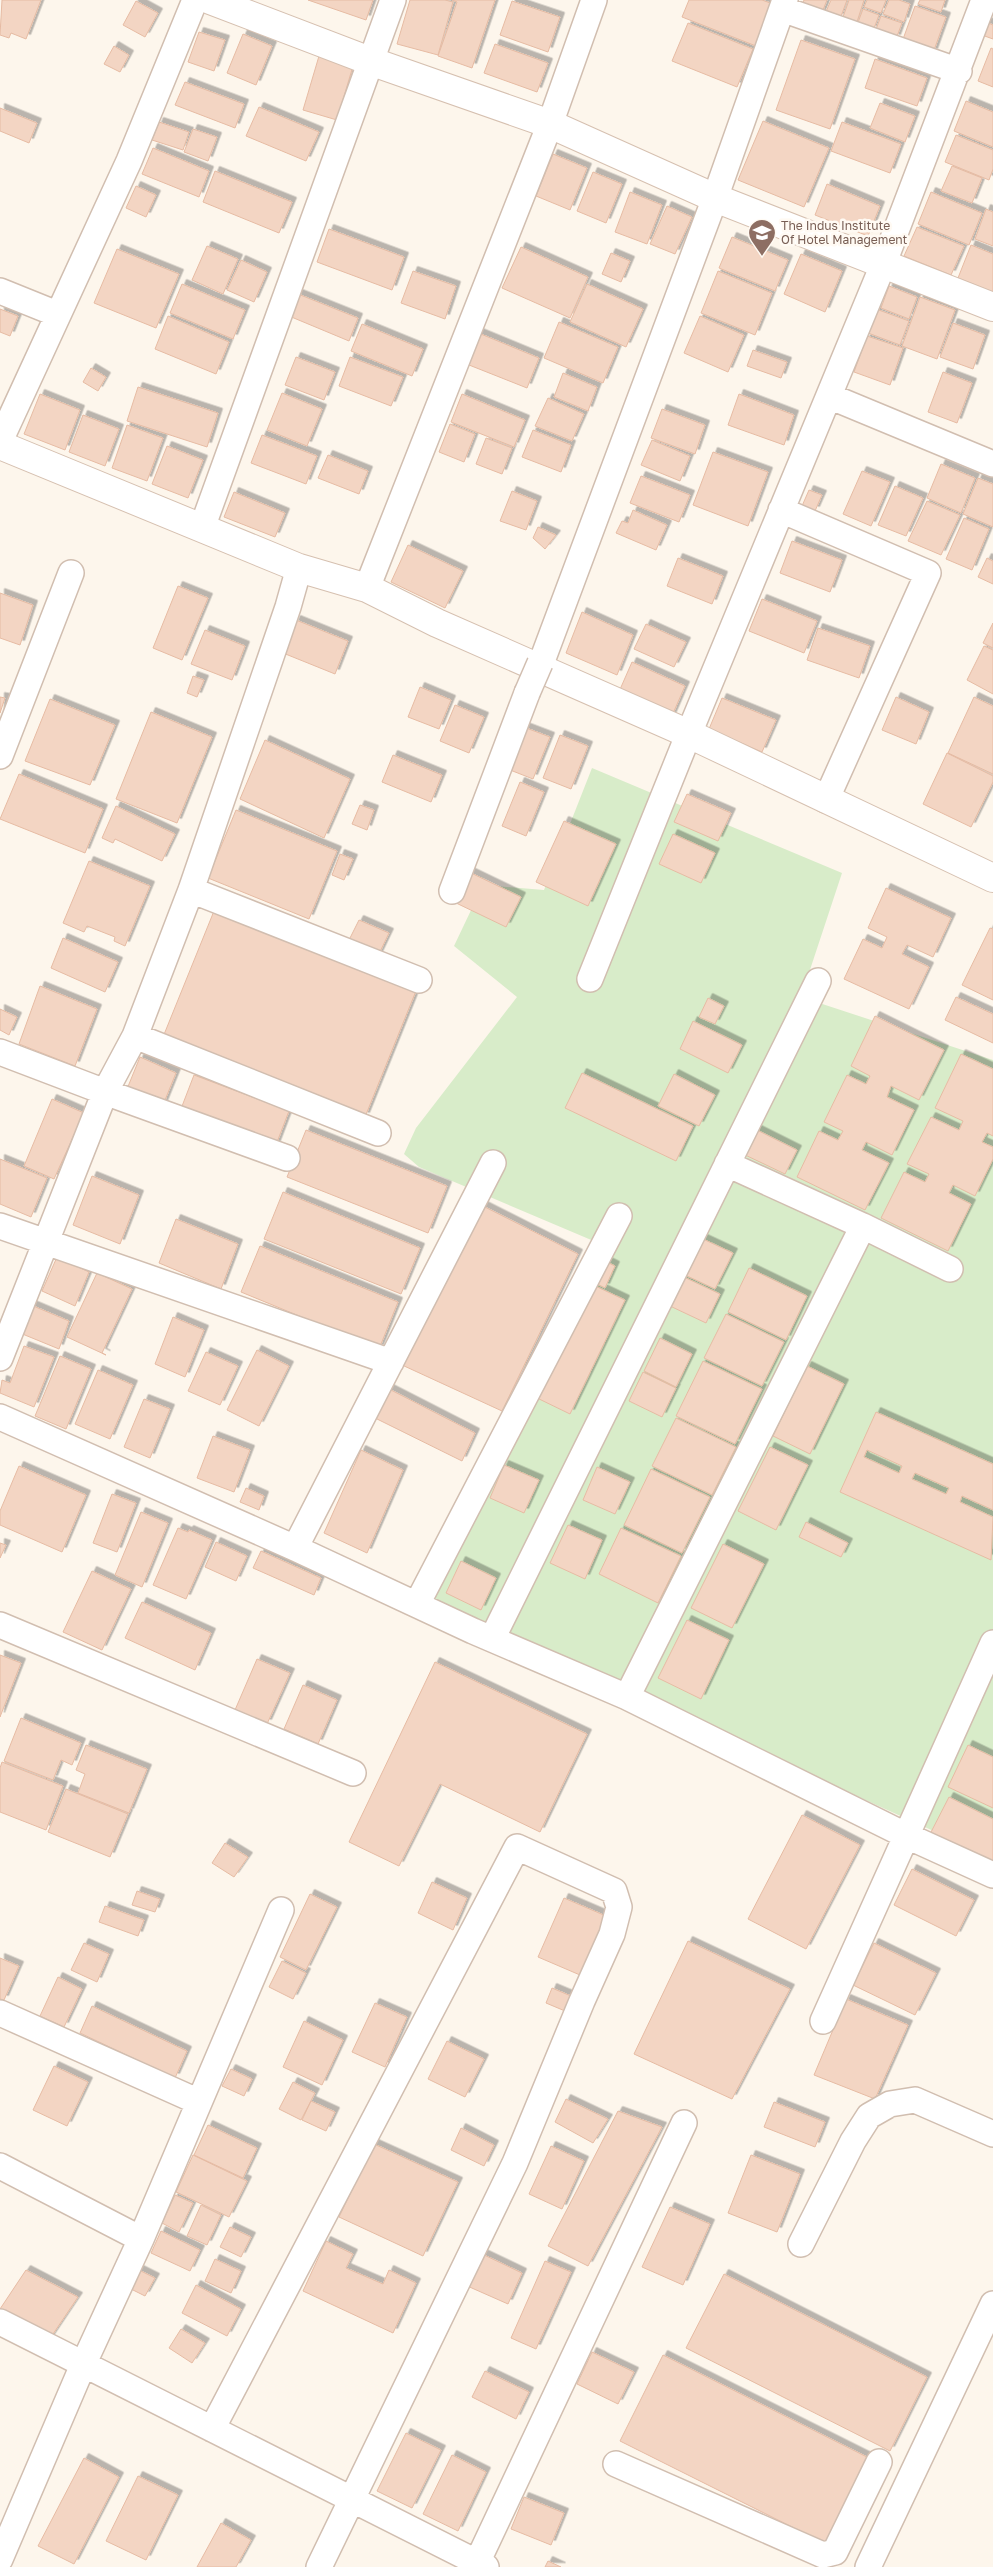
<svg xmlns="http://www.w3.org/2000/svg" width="993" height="2567" font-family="'Golos Text',sans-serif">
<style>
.green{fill:#d8ecc9}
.building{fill:#f3d5c3;stroke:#e6bba3;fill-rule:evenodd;filter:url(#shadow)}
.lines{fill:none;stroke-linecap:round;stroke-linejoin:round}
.street-casing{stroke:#d1beb0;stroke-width:28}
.secondary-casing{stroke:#d6c0b0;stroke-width:30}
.street{stroke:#fff;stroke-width:25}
.secondary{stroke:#fff;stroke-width:28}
.street-bridge-casing{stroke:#d1beb0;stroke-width:28;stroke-linecap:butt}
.street-bridge{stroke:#fff;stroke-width:25}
.labels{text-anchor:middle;stroke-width:5;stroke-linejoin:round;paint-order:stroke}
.education-label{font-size:12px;fill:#785e54;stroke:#fffaf3;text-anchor:start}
</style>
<defs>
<filter id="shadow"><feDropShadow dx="4.5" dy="-4.5" stdDeviation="0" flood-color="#0004"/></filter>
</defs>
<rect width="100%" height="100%" fill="#fdf6ec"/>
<path class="green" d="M592,768L842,873L801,997L993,1060V1858L410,1593L596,1242L419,1167L404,1154L416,1128L517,997L454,946L483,885L544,890Z"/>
<path class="building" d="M2,0H41L26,39L11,33L9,38L0,35Z
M308,0H373L366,20Z
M410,0H445L453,2L438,55L397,44Z
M452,0H495L472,68L438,56L457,2Z
M689,0H762L773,4L756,46L682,17Z
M804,0H827L821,15L801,7Z
M831,0H847L840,19L825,14Z
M849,0H864L856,25L842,20Z
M867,0H886L881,13L864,7Z
M889,0H899L910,4L904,22L883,14Z
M920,0H945L941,12L918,4Z
M136,1L158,13L145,37L123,25Z
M512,1L560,17L548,52L500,35Z
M915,6L946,17L933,53L902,42Z
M863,9L879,15L873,31L857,25Z
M881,16L902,23L896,39L875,32Z
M984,21L993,25V39L979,34Z
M688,23L753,49L737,87L672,61Z
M199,32L225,40L214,71L188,62Z
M243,34L272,46L256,85L227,73Z
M801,40L855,59L830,129L776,110Z
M495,44L548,63L537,92L484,73Z
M114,46L129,55L120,72L104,64Z
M991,48L993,49V87L978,81Z
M319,56L353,66L337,120L303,110Z
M875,59L927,78L917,106L865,88Z
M185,82L244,104L235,128L175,105Z
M966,101L993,112V147L954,131Z
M880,103L915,116L905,142L870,128Z
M259,107L319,132L306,161L246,136Z
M0,108L37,123L29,143L0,131Z
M763,121L829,148L804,207L738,180Z
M159,122L189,132L183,150L152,140Z
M842,122L901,144L890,173L831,151Z
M193,129L217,137L208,161L184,152Z
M956,135L993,150V169L989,180L945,162Z
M153,148L209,171L199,197L142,174Z
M553,154L587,168L570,210L536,196Z
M952,166L982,178L972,203L941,191Z
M215,171L292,202L279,233L203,202Z
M593,172L622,184L606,223L577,211Z
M827,184L880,206L868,236L815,215Z
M136,186L156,195L146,217L126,208Z
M630,192L662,205L647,244L615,232Z
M931,192L982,213L969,245L918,224Z
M667,206L692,217L675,254L650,244Z
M986,209L993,212V246L975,239Z
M917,227L964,246L951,275L904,256Z
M329,229L404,257L392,290L317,262Z
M732,237L788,260L775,291L719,268Z
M971,245L993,254V292L958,278Z
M207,246L238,259L223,294L192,280Z
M521,247L588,277L570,318L502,288Z
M117,249L179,274L156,328L94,303Z
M611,253L630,261L621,282L602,274Z
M801,254L842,271L825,312L784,294Z
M241,260L267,272L254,302L227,290Z
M413,271L456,286L445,319L401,303Z
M718,271L772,293L755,335L701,313Z
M182,284L245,310L233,339L170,313Z
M587,284L643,309L626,347L570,322Z
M889,286L917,297L909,319L881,308Z
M298,294L358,318L349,341L289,316Z
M920,297L955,310L937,359L902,346Z
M0,309L18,316L10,336L0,332Z
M876,309L909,321L900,345L868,333Z
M168,316L229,342L216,374L155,349Z
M700,316L744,335L728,372L684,353Z
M559,322L618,347L603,383L544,358Z
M953,323L985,335L973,369L940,357Z
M362,324L423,349L412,376L351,351Z
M476,332L539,358L527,388L464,363Z
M867,336L903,348L890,385L854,372Z
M753,350L787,362L781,378L747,366Z
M296,357L335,372L324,400L285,385Z
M350,357L403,377L391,406L339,386Z
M91,368L106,377L98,391L83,382Z
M943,372L972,383L957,423L928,412Z
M563,373L597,387L588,411L554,397Z
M138,387L218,413L207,447L127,421Z
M282,393L322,409L307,446L267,430Z
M40,394L80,410L65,450L24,434Z
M462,394L525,420L514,447L451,422Z
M739,394L794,415L784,445L728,425Z
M548,398L584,414L572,441L535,426Z
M662,409L705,425L695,454L651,438Z
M83,415L119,429L105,466L69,452Z
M450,424L475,434L464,462L439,452Z
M127,425L163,438L147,481L112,468Z
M533,430L571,445L561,472L522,457Z
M262,435L317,456L306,484L251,463Z
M486,438L512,448L502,474L476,464Z
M652,440L690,456L680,481L641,465Z
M167,446L203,460L188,498L152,484Z
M713,452L768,472L748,526L693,505Z
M328,455L368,471L359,494L318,478Z
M941,464L975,478L961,513L927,498Z
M862,471L890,482L871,526L843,514Z
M641,476L690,495L679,522L630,503Z
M978,478L993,484V527L963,514Z
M895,486L923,498L906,536L878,525Z
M809,490L822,495L815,511L802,506Z
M512,491L537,501L526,530L500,521Z
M234,492L285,513L275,537L224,517Z
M927,501L960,515L941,555L908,541Z
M633,510L667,525L656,550L616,533L622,521L628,523Z
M964,518L989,529L972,570L946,559Z
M538,527L556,535L545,549L533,538Z
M792,541L842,560L830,592L780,573Z
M408,545L463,571L445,608L391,582Z
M678,558L723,576L712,604L667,586Z
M987,558L993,561V584L978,577Z
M178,586L208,598L182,660L153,648Z
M0,593L33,605L20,645L0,638Z
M762,599L817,621L804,653L749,631Z
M582,612L633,635L617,675L566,653Z
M296,620L348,641L335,674L283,653Z
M993,623V648L983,643Z
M646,624L686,642L674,667L634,649Z
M818,628L870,646L859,678L807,660Z
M205,630L245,646L232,680L191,664Z
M984,646L993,650V694L967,680Z
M632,662L685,686L671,718L618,694Z
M193,676L204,680L197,697L187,693Z
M420,687L451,700L439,729L408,717Z
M0,697L5,698L0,713Z
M896,697L929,712L916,744L882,730Z
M974,697L993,706V774L948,753Z
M722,698L776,720L762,752L709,729Z
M50,699L115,725L90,785L25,761Z
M455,705L484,717L469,753L440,741Z
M151,712L212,737L177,823L116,799Z
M521,726L550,737L533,779L505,768Z
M560,735L588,746L571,789L543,778Z
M265,740L350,779L324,838L240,799Z
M947,753L993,776V782L971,827L923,804Z
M393,755L442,775L431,802L382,782Z
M19,774L103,809L85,853L0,819Z
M520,782L544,792L526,836L502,826Z
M687,794L731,813L718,841L674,822Z
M360,805L374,810L367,830L352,824Z
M116,806L175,834L162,861L115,839L113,843L102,838Z
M236,810L337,851L309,919L208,878Z
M564,821L616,844L588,906L536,882Z
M673,834L715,853L701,883L659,864Z
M340,854L353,859L344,880L332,875Z
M89,861L150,886L125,946L114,941L115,937L87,926L84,932L63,923Z
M469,872L521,897L506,927L454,902Z
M886,888L951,918L933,957L907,945L902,954L929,967L909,1009L844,979L863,939L882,948L887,937L868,928Z
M214,911L416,991L365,1117L163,1037Z
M359,920L389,933L377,958L347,944Z
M990,928L993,929V1000L962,985Z
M63,938L118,962L105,992L51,968Z
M40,986L97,1009L75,1066L19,1044Z
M956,997L993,1014V1043L945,1020Z
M708,998L724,1006L715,1024L699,1017Z
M0,1009L17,1017L9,1035L0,1030Z
M875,1016L944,1050L919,1100L891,1086L887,1097L914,1110L892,1155L866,1142L862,1150L889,1163L865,1210L797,1177L819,1131L838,1140L843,1131L824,1122L847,1075L866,1084L870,1076L851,1066Z
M693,1021L742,1045L728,1073L680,1049Z
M961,1054L993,1069V1136L987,1133L982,1142L993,1147V1159L975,1196L953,1185L949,1193L971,1204L948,1251L881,1218L904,1172L925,1182L929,1174L907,1164L931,1117L959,1130L963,1121L935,1108Z
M140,1057L176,1073L163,1105L127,1089Z
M582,1073L693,1126L676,1161L565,1108Z
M674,1074L715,1095L699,1126L658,1106Z
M194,1075L289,1111L274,1150L179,1114Z
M52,1099L84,1113L54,1179L24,1166Z
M753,1128L797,1150L785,1174L741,1153Z
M306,1130L447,1186L428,1233L287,1177Z
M0,1159L47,1178L31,1217L0,1204Z
M92,1176L139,1195L120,1244L73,1225Z
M283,1192L420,1248L401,1294L264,1239Z
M479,1204L578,1254L502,1411L402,1365Z
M176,1219L238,1244L221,1289L159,1263Z
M703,1239L733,1253L715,1289L685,1275Z
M260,1246L398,1302L379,1349L241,1292Z
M57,1257L89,1272L75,1306L42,1291Z
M599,1258L615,1266L605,1288L589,1280Z
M749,1268L807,1296L786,1340L728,1312Z
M97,1273L132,1289L102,1353L106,1355L67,1337Z
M684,1277L720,1294L706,1323L670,1306Z
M589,1283L625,1300L570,1414L535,1397Z
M31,1305L69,1321L59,1349L20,1333Z
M726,1314L784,1342L762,1386L704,1358Z
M173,1317L204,1330L185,1377L155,1364Z
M660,1338L692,1354L676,1387L644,1371Z
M24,1346L54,1357L34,1407L0,1393L2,1380L10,1383Z
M257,1350L289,1366L259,1426L227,1410Z
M206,1352L238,1366L220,1405L188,1391Z
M60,1356L91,1369L66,1429L35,1416Z
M703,1361L762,1389L735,1444L676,1416Z
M807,1366L844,1384L810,1454L773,1436Z
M98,1370L133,1385L110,1439L75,1424Z
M643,1372L676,1388L662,1417L629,1401Z
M389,1389L475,1433L462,1461L375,1418Z
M144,1399L170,1409L150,1458L124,1447Z
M876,1412L993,1464V1510L962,1496L960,1502L993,1517L991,1560L840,1492ZM867,1450L902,1466L899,1473L864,1457ZM915,1473L949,1488L946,1494L912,1479Z
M676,1418L736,1447L712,1495L652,1466Z
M213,1436L250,1450L234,1492L197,1478Z
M770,1447L808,1465L776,1530L738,1511Z
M361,1450L403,1470L367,1553L324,1533Z
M504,1465L539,1480L524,1513L490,1498Z
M19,1466L86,1495L62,1552L0,1525V1511Z
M597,1467L630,1482L615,1514L583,1500Z
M651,1469L710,1497L682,1553L624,1525Z
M246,1488L264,1496L259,1510L240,1502Z
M112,1494L136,1503L117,1552L93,1543Z
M141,1512L168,1523L142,1587L115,1575Z
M806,1522L848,1543L841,1557L799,1537Z
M568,1525L602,1540L585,1579L550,1563Z
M178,1528L188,1532L189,1530L212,1540L186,1599L153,1585Z
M621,1528L681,1556L658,1603L599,1574Z
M216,1542L247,1556L236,1581L205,1567Z
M0,1543L6,1545L0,1558Z
M723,1544L764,1564L732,1628L691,1608Z
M261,1551L321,1578L314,1595L253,1568Z
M461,1561L496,1578L481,1610L446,1593Z
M92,1571L131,1589L102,1650L63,1632Z
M142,1602L211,1633L195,1670L125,1638Z
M687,1620L729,1640L701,1699L658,1678Z
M0,1655L21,1663L0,1717Z
M257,1659L290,1673L267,1724L235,1710Z
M435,1662L587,1734L540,1832L440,1784L399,1866L349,1842Z
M303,1685L337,1700L318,1744L284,1729Z
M21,1718L81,1743L72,1765L61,1760L53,1780L4,1761Z
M86,1745L147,1769L129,1813L78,1793L85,1774L76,1770Z
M968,1745L993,1757V1808L948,1787Z
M2,1762L63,1786L46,1830L0,1812V1768Z
M66,1789L128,1814L110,1857L48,1832Z
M949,1797L993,1819V1868L929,1836Z
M802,1815L860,1845L806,1949L748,1919Z
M225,1843L248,1857L234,1877L212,1863Z
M912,1869L974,1900L956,1936L894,1905Z
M432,1882L467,1898L453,1930L418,1913Z
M137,1891L160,1899L155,1912L132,1905Z
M310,1894L337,1907L306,1970L280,1957Z
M564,1898L606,1916L580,1975L538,1957Z
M105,1906L144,1920L138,1936L99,1922Z
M688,1941L790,1989L732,2099L634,2054Z
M84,1943L109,1954L97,1982L71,1970Z
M874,1943L936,1973L915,2015L853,1985Z
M0,1958L19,1966L4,2000L0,1999Z
M282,1961L306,1973L293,1999L269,1987Z
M58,1977L82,1989L64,2027L40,2016Z
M552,1988L571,1996L565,2011L546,2003Z
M846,1999L908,2025L875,2099L814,2075Z
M375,2003L407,2017L385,2067L352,2052Z
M92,2006L187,2051L175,2078L80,2033Z
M304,2021L343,2040L322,2085L283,2067Z
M447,2041L484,2059L465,2097L428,2079Z
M54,2066L88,2082L67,2126L33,2110Z
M231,2069L252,2079L244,2096L222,2086Z
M293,2082L315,2093L301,2120L279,2109Z
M566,2099L608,2119L593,2143L555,2122Z
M311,2101L335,2112L326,2131L302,2120Z
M774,2102L825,2122L815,2147L764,2127Z
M618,2111L662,2127L588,2266L548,2246Z
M208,2125L257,2148L243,2178L194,2155Z
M461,2128L494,2145L484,2166L451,2150Z
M374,2144L458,2182L423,2256L339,2217Z
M551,2146L584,2161L562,2209L529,2194Z
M193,2155L247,2181L229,2217L176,2192Z
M751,2155L800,2174L777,2232L728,2213Z
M175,2195L193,2203L179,2232L162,2223Z
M201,2205L221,2215L207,2245L187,2236Z
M670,2207L710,2224L683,2285L642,2267Z
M230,2227L251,2237L241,2257L220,2247Z
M161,2231L200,2250L190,2271L151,2253Z
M326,2241L353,2254L346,2268L383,2284L389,2270L416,2283L393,2333L303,2291Z
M480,2253L522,2273L508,2304L465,2285Z
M215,2259L241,2271L231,2293L205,2281Z
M545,2261L571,2272L536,2349L511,2338Z
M135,2268L155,2278L145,2296L125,2286Z
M26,2270L78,2297L49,2340L0,2317V2309Z
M724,2274L927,2377L890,2451L686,2348Z
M196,2285L241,2309L227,2336L182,2313Z
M181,2329L205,2343L192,2363L169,2348Z
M592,2352L634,2372L618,2404L577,2384Z
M663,2355L875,2461L832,2547L620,2441Z
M485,2371L529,2392L516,2419L472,2397Z
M406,2433L441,2450L412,2508L377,2491Z
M452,2455L486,2472L458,2531L423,2514Z
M84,2458L119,2477L74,2564L38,2546Z
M138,2476L178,2495L146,2560L106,2541Z
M524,2497L564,2513L551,2545L511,2529Z
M221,2523L251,2540L236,2567H197Z
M548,2561L561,2567H545Z"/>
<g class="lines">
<defs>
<path id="street" d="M782,9L959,71
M0,291L57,314
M829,396L993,464
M0,441L129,161L195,0
M781,510L928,573L826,800
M202,528L393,0
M367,588L550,124L594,0
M539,669L715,198L785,0
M0,756L71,573
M191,890L419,980
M452,891L527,693
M590,979L685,743L883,265L984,0
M135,1036L378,1133
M0,1052L105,1092L135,1036L191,890L288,607L299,568
M727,1164L863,1226L950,1269
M0,1226L391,1362
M0,1358L105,1092L287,1158
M0,1417L295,1548L473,1631L627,1697L905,1835L993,1875
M295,1548L493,1163
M417,1604L619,1216
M0,1625L353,1773
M492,1639L818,981
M627,1697L863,1226
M0,2013L199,2102
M823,2021L993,1643
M0,2166L141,2239
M801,2244L853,2141L869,2116L890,2104L915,2100L993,2134
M0,2322L486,2567
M212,2429L517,1847L614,1891L619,1907L612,1934L582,2001L515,2163L319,2567
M616,2464L823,2555L835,2552L879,2462
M0,2559L83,2365L141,2239L281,1910
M475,2567L684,2123
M868,2567L993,2304"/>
<path id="secondary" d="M210,0L370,61L550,124L715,198L993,307
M0,445L299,568L367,588L437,623L689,734L993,878"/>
</defs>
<use href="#street" class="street-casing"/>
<use href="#secondary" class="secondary-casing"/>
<use href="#street" class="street"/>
<use href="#secondary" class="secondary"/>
<defs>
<path id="street-bridge" d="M527,693L540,663"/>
</defs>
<use href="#street-bridge" class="street-bridge-casing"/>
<use href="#street-bridge" class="street-bridge"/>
</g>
<defs>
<symbol id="university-pin" viewBox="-11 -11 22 30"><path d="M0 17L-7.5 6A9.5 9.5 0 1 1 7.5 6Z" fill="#8d6e63" stroke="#fffaf3"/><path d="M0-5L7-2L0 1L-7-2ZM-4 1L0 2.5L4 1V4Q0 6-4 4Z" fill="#fff"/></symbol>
</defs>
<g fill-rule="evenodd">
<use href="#university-pin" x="746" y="217" width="32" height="43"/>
</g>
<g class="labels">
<g class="education-label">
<text x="781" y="230">The Indus Institute<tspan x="781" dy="14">Of Hotel Management</tspan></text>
</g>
</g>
</svg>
